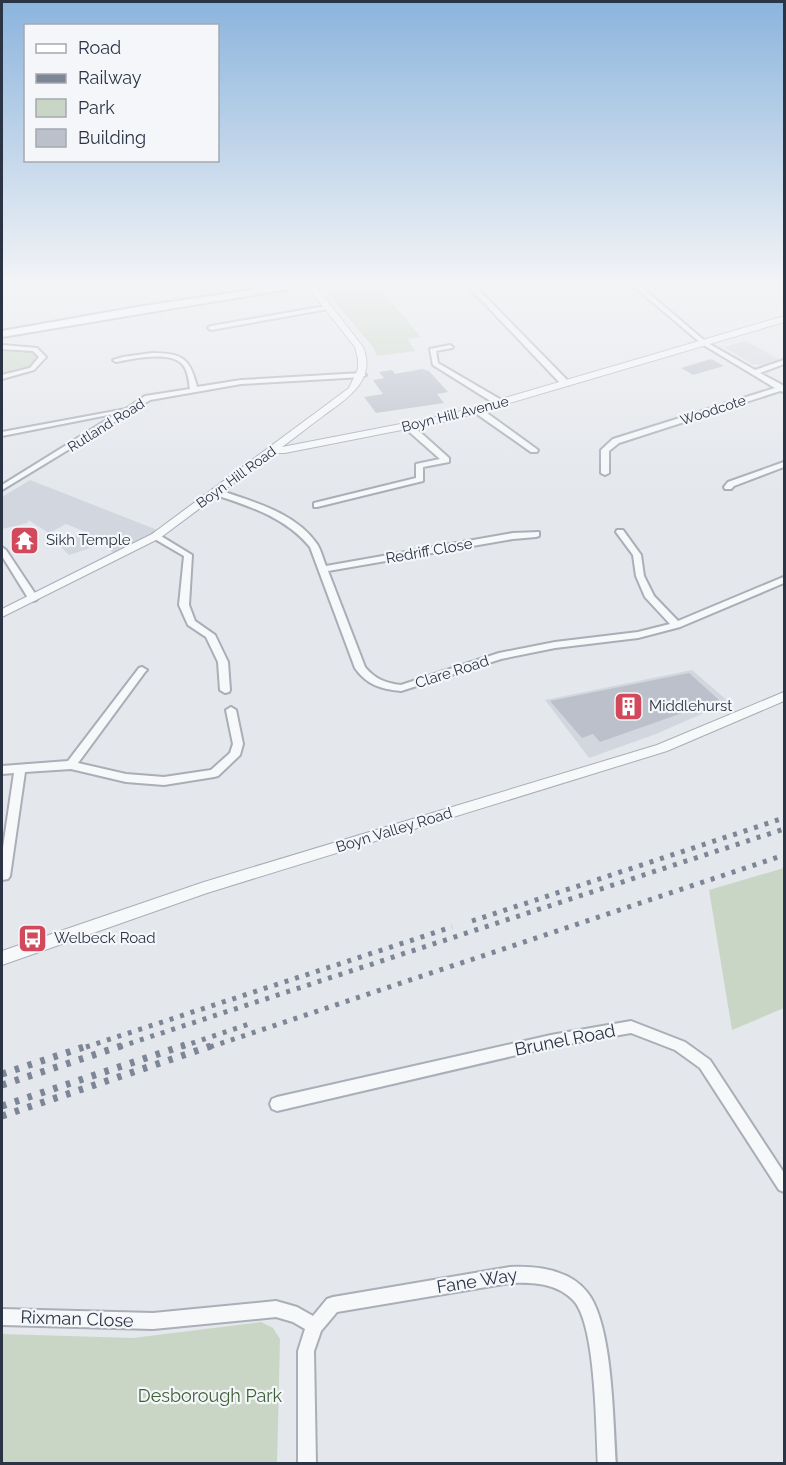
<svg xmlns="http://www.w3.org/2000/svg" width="786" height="1465" font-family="Raleway,sans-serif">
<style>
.built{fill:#d2d6de}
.green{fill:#c9d6c5}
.building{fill:#bbc0ca}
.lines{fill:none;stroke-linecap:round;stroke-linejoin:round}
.minor-casing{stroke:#a9aeb7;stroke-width:4}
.tertiary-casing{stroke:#a9aeb7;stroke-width:2}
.primary-casing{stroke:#a3abb8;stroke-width:4}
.minor{fill:#f7f8fa;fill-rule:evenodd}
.tertiary{fill:#f7f8fa;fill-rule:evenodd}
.primary{fill:#fff;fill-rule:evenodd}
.rail-far1{stroke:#7d8696;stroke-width:5;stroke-dasharray:4 7;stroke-linecap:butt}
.rail{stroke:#7d8696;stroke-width:7;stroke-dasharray:4.5 9;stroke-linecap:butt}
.labels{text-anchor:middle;stroke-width:4.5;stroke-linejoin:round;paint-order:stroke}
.far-street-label{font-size:14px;fill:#2b3445;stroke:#f4f6f9}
.poi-label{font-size:15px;fill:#2b3445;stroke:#f4f6f9;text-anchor:start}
.street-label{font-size:15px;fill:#2b3445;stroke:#f4f6f9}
.near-street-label{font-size:18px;fill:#2b3445;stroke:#f4f6f9}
.near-park-label{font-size:18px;fill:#3f6138;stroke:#f4f6f9}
</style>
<rect width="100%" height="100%" fill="#e4e7ec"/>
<path class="built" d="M746,341L782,361L768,366L752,364L724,347Z
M30,480L160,531L116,555L102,544L69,555L57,543L86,532L66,524L49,533L28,520V523L2,529V497Z
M692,670L729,702L656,734L589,758L545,700Z"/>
<path class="green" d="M349,284H376L421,337L407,339L415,351L377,356L374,348L323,288Z
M23,348L39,356C34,371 15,372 2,374V349Z
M784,868V1008L732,1030L709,890Z
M261,1322L273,1328L280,1339L277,1463H2V1334L133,1338Z"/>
<path class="building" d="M711,359L724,366L693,375L681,368Z
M422,369L429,371L448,392L437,394L444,403L376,413L364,397L383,394L373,380L384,378L379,372L392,370L395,374Z
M689,673L719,700L600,742L593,734L582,738L550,701Z"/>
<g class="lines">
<defs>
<path id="minor" d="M466,284H473L568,381V385H562Z
M631,284H638L706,342L755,370L784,360V364L760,373L784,386V392L780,391L619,443L609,451V473L605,475L601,473V450L613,439L775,388L702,344Z
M326,306L328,307V309L211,330L208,328L211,326Z
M2,345L37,348L46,357L34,370L2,379V375L30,368L39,357L33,351L2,349Z
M450,345L453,347L452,348L436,351L438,363L503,401V405H497L433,365L430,349Z
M152,353C182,353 190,358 197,387L241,380L362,373L366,375L362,377L241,384L150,400L2,490V485L118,413L2,436V432L126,409L145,396L190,389C189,381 188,371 183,365C171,350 132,359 116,362L113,360L123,357Z
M474,408H480L538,450L537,452H531L474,412Z
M405,424H411L449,458V462L423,467V481L317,507H314V503L416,478V464L440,459L405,428Z
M784,462V467L734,486L731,489H725L724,487L728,482Z
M213,490H219C253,502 295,512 317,544C321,550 323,559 326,566L513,533L539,532V536L536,537L513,539L328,571L365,667C375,679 385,683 401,685L499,653L555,642L638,632L670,624L645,597L636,576L633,555L616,532L617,530H623L641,555L644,576L654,596L678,621L781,578L784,577V583L680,627L638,638L555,648L501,659L401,691C381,689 367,685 355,668L310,547C285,517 249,506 213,494Z
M156,533L192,555L189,605L195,621L215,635L228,662L230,690L229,692L225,693L220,690L218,662L206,637L188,625L179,605L184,556L153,538V534Z
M2,547L6,550L38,598L36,600L33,601L28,598L2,556Z
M142,667L147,670L145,672L78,763L126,774L164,777L211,770L230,753L233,744L226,710L231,707L236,710L243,744L240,755L218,776L214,777L164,785L126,782L71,769L25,772L10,876L8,879L2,880V854L14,773L2,774V766L68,761L139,668Z
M631,1021L685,1042L710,1060L784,1173V1192L779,1190L700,1068L675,1050L631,1033L551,1047L277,1111L272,1109L270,1104L272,1099L277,1097L551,1035Z
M510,1267C536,1266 569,1269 587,1292C613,1324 613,1421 616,1464H598C596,1428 596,1326 574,1301C557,1283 533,1282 510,1283L337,1312L321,1331L314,1351L316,1464H298V1351L305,1329L293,1322L276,1317L153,1329L2,1325V1309L153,1313L276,1301L297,1307L313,1316L327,1299L333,1297Z"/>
<path id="tertiary" d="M314,284L363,347C377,381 346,399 323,416C309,426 296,437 282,447L447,415L781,317H784V322L452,420L285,453H274L160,538L2,617V609L152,534L349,388L358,369V359L355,347L306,285Z
M784,692V701L667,751L207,893L2,965V951L204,882L657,745Z"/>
<path id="primary" d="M292,284H318L2,337V331L137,307Z"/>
</defs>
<use href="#minor" class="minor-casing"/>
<use href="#tertiary" class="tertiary-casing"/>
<use href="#primary" class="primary-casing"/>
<use href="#minor" class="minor"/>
<use href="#tertiary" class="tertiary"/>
<use href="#primary" class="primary"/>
<path class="rail-far1" d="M472,921L784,818
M86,1047L452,927
M119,1047L784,829
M181,1047L249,1024
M210,1047L784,855"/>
<path class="rail" d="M2,1074L90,1045
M2,1085L124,1045
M2,1106L185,1045
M2,1116L214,1045"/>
</g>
<linearGradient id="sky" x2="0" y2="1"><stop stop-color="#8bb4dd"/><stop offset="0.58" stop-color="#f3f4f6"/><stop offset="1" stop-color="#f3f4f6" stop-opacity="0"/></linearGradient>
<rect width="786" height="489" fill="url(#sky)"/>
<defs>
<symbol id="temple-square" viewBox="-11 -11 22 22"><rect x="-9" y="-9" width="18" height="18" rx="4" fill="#d1495b" stroke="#f4f6f9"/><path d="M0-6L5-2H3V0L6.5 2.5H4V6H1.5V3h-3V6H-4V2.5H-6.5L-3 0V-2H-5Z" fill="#fff"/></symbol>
<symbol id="building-square" viewBox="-11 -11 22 22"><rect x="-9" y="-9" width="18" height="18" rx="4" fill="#d1495b" stroke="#f4f6f9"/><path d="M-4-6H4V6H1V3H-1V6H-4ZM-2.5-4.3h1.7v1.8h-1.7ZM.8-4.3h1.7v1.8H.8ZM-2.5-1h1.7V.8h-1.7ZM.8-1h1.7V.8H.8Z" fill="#fff"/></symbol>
<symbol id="bus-square" viewBox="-11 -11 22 22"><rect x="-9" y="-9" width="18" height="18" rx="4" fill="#d1495b" stroke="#f4f6f9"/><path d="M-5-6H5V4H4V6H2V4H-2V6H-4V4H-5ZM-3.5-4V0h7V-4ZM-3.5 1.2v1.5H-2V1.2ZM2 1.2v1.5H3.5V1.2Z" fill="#fff"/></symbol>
</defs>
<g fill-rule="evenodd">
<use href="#temple-square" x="8" y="524" width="33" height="33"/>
<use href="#building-square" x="612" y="690" width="33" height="33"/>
<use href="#bus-square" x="16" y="922" width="33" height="33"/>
</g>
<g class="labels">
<g class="far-street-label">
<text transform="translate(713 410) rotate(-18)" y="5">Woodcote</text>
<text transform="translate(455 414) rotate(-14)" y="5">Boyn Hill Avenue</text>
<text transform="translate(106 425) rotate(-32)" y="5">Rutland Road</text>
<text transform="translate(236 477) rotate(-36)" y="5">Boyn Hill Road</text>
</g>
<g class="poi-label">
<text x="46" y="545">Sikh Temple</text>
<text x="649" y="711">Middlehurst</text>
<text x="54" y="943">Welbeck Road</text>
</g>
<g class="street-label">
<text transform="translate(429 551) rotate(-10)" y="5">Redriff Close</text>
<text transform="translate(452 672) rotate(-18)" y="5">Clare Road</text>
<text transform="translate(394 830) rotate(-17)" y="5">Boyn Valley Road</text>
</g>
<g class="near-street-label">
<text transform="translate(565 1040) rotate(-11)" y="6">Brunel Road</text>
<text transform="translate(477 1281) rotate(-9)" y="6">Fane Way</text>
<text transform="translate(77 1319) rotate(2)" y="6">Rixman Close</text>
</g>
<g class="near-park-label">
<text x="210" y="1402">Desborough Park</text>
</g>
</g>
<rect width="786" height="1465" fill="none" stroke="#2b3445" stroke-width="6"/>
<rect x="24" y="24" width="195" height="138" fill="#f4f6f9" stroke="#a4a8b1" stroke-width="1.5"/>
<rect x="36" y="44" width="30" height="9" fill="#ffffff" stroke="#a4a8b1" stroke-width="1.5"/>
<text x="78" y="54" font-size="18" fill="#2b3445">Road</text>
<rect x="36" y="74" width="30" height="9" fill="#7d8696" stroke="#a4a8b1" stroke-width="1.5"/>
<text x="78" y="84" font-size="18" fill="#2b3445">Railway</text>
<rect x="36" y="99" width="30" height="18" fill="#c9d6c5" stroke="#a4a8b1" stroke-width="1.5"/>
<text x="78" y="114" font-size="18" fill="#2b3445">Park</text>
<rect x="36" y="129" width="30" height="18" fill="#bbc0ca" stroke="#a4a8b1" stroke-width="1.5"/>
<text x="78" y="144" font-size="18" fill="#2b3445">Building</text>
</svg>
